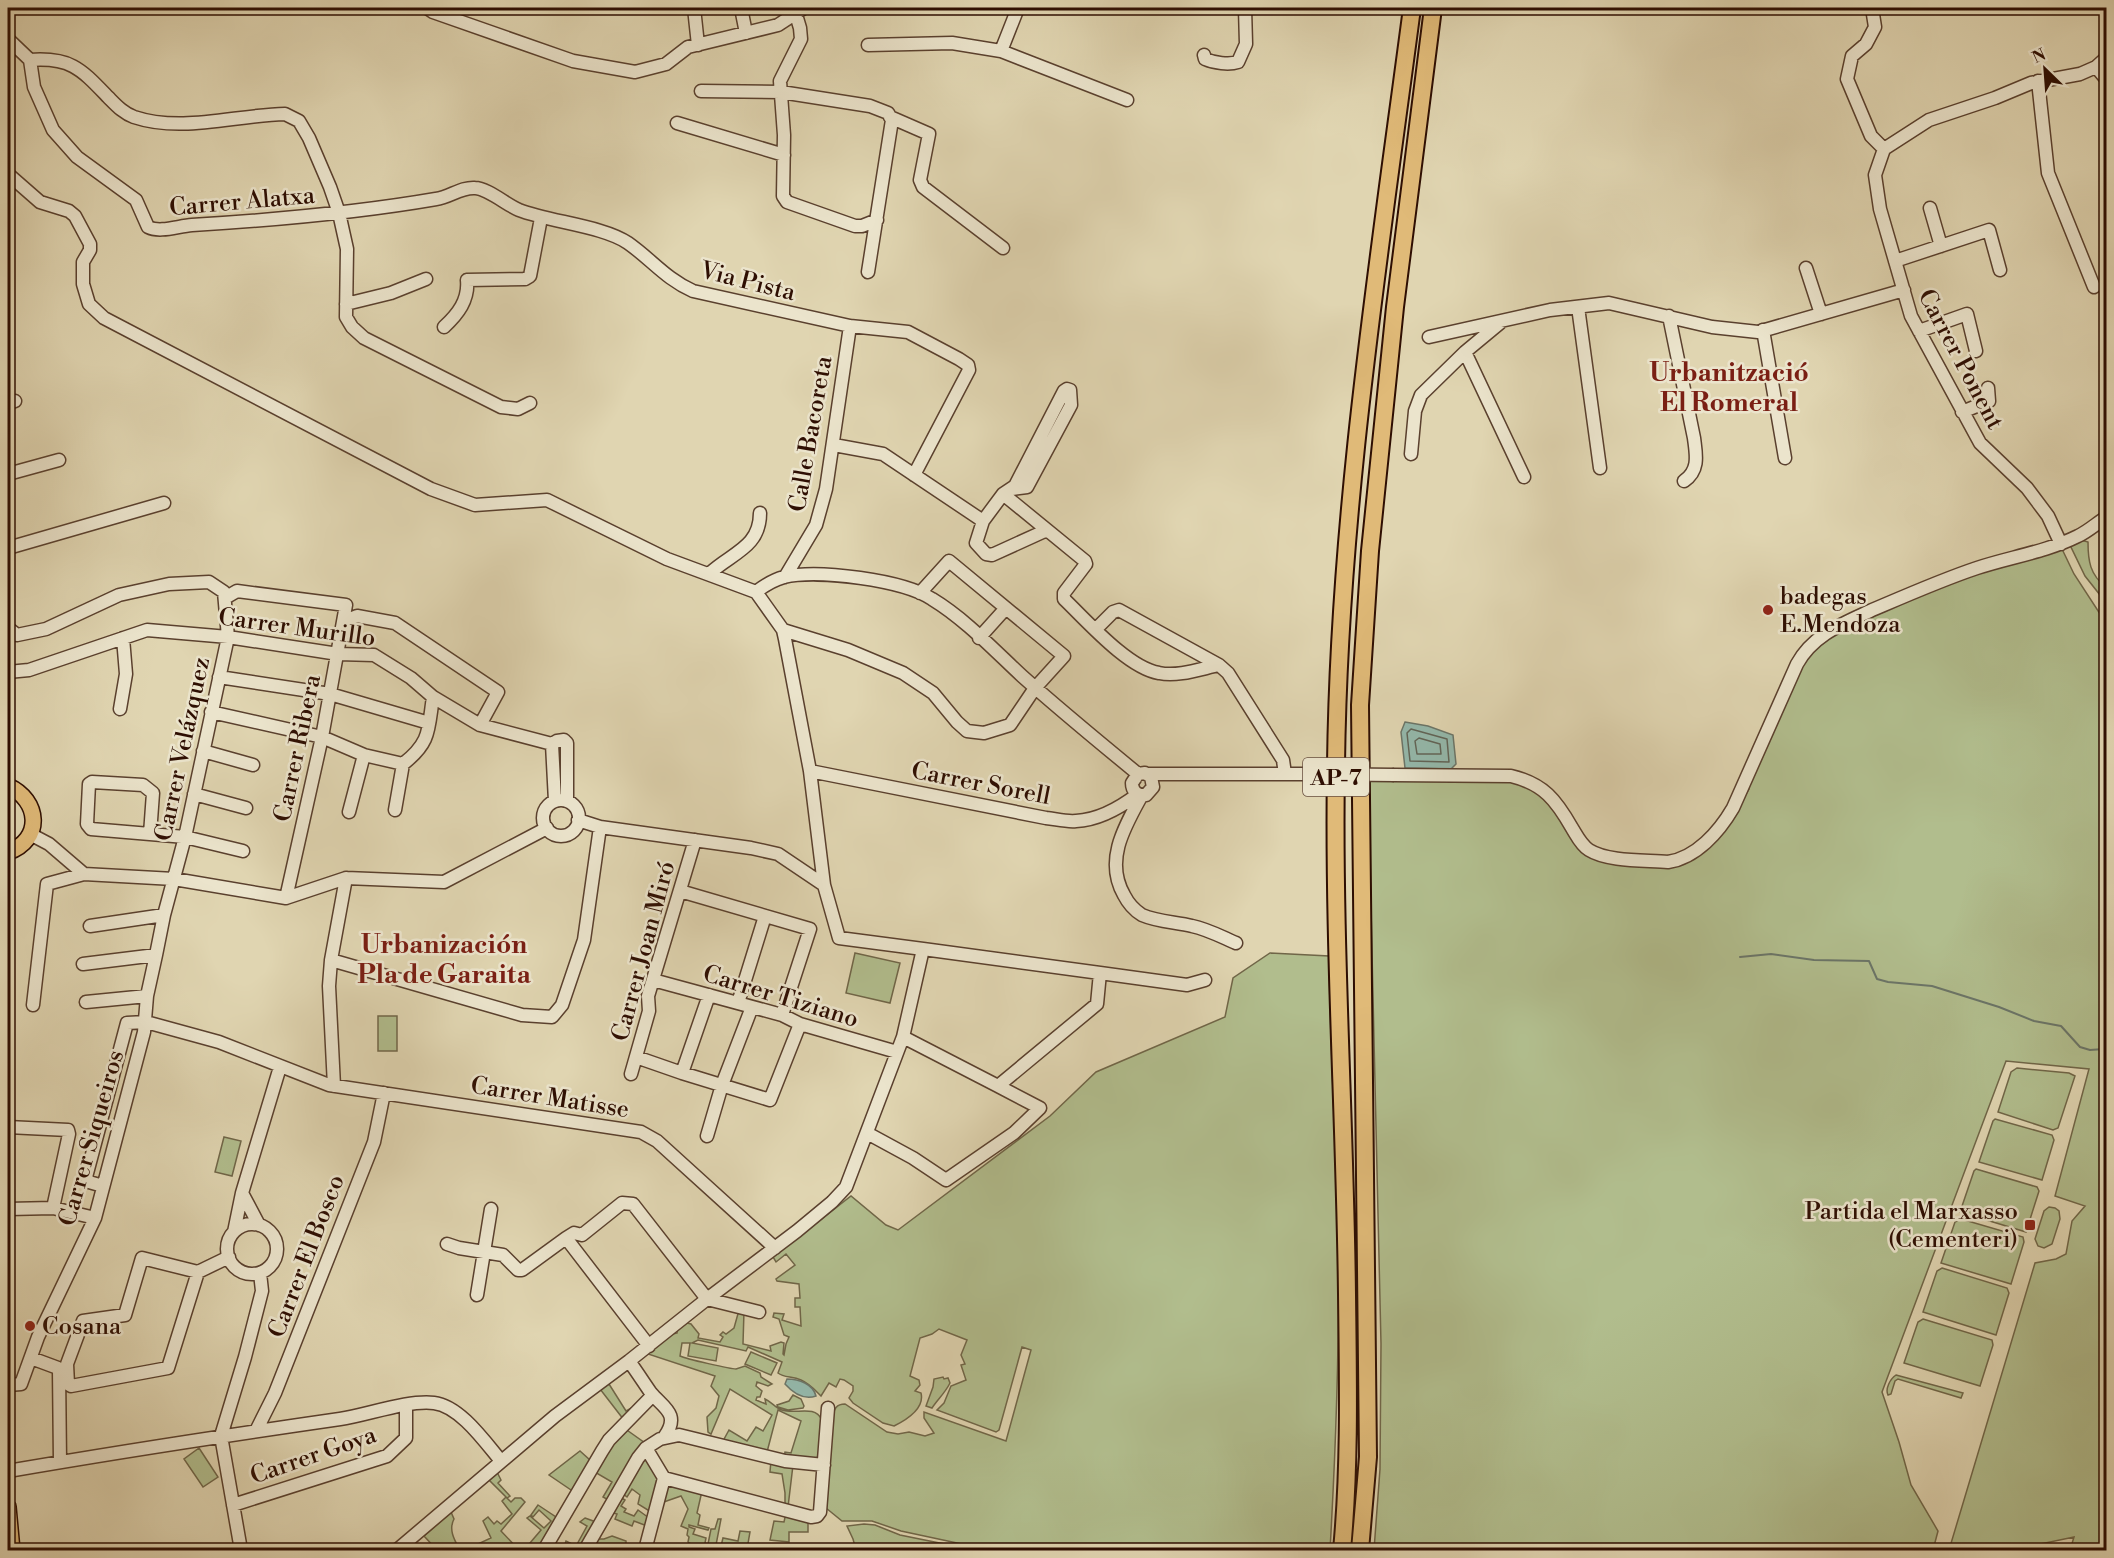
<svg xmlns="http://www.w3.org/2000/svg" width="2114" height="1558" font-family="'Libre Bodoni',serif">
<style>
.green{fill:#b1bd8d;stroke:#706648;stroke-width:1.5}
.water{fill:#94b9ac;stroke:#6b7568;stroke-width:1.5}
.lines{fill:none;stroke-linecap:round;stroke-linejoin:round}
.shore{stroke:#616457;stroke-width:1.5}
.stream{stroke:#6b7568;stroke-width:2}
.minor-casing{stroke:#5a402e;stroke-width:15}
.major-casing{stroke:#2e0e02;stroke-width:18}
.highway-casing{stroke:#2e0e02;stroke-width:20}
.minor{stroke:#ebe4cc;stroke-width:12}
.major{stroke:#e0ba78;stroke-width:15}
.highway{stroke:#e0ba78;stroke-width:16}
.minor-bridge-casing{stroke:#5a402e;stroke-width:15;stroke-linecap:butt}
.minor-bridge{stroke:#ebe4cc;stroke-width:12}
.poi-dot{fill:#8f2418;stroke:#ebe4cc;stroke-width:2}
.labels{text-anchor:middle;stroke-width:5;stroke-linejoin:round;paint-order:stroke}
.shield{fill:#ebe4cc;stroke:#674e3f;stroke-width:1.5}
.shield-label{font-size:22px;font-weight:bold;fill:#2e0e02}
.street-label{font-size:24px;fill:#2e0e02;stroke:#ebe4cc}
.poi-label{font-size:24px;fill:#2e0e02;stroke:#ebe4cc;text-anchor:start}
.neighbourhood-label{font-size:26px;font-weight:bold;fill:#7a1f14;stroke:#ebe4cc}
</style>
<rect width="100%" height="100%" fill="#e0d5b1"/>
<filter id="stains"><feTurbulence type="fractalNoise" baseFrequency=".00333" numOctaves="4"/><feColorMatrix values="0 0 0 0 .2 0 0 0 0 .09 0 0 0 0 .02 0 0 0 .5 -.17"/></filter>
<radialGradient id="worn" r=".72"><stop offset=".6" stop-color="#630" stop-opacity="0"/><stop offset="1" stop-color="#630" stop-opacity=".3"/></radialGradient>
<path class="green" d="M2081,540L2088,542C2088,561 2090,575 2106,587V607L2100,595L2085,576L2070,545Z
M2062,549L2074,574L2106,623V1550H2070L2074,1537L2012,1550H1949L2035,1263L2056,1259L2066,1254L2072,1221L2085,1206L2055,1196L2089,1069L2006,1061L1882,1392L1899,1442L1911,1485L1938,1531L1933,1550H1374L1380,1469L1381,1344L1368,779L1503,780L1526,785L1543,795L1586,853L1663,866L1731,819L1749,789L1746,787L1801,664L1810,650L1840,630L1972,574Z
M855,953L900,963L890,1003L846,993Z
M1270,953L1329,956C1330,1049 1336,1141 1338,1233C1340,1339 1336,1445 1330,1550H1017L985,1549L901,1531L872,1521H842L826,1508L831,1420C834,1412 834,1404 845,1404L887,1432L898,1434L909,1432L925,1436L934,1433L924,1418V1412L1006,1441L1031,1350L1022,1347L999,1430L996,1432L937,1410L944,1403L951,1386L966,1380L961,1365L965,1364L961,1355L967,1340L939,1329L932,1334L920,1338L910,1376L919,1380L920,1385L915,1391L921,1393C925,1409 906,1420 894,1426L883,1423L853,1403L849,1398L853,1391V1386L844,1380L840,1379L836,1387L829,1383L821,1396C815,1390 810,1384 801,1380C792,1376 784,1378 778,1373L782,1362L748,1347L746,1351L698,1340L692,1343L718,1348L716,1361L688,1356L690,1343H682L680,1356C686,1359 731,1369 736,1369C739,1368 742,1367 745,1366L760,1373L761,1377L772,1384L768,1386L757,1382L756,1386L762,1391L760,1397H757L756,1400L766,1404L765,1399C772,1402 775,1408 782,1410C796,1415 814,1404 822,1420L818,1459L784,1457L785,1452L791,1453L801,1421L778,1410L767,1452L723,1441L729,1430L747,1441L756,1427L763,1431L772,1415L730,1389L711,1434L708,1432L707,1417L716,1408L719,1396L711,1386L715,1376L648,1354C656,1346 665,1335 677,1333L678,1327L683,1322L691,1324L699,1334L698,1338L720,1342L723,1337L720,1335L723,1332L726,1334L734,1328L739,1310L744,1311L743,1344L771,1351L770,1346L781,1342L784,1343L783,1354L784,1355L786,1344L789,1337L784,1335L779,1319L773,1317L774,1313L784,1314L782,1320L801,1326L800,1307H795V1298H800L799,1284L777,1281L776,1279L795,1265L786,1254L776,1262L773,1257L851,1196L886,1225L898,1230L1050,1116L1096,1072L1225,1017L1233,978Z
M378,1016H397V1051H378Z
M2017,1068L2069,1073L2075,1076L2058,1128L2053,1130L1998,1112L2011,1072Z
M1995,1119L2052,1135L2054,1140L2042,1180L1979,1162L1993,1121Z
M224,1137L241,1141L232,1176L215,1172Z
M1976,1169L2037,1187L2039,1191L2026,1232L1960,1212L1974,1171Z
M2049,1207L2055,1208L2059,1211L2060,1219L2052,1244L2044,1248L2038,1246L2035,1239L2044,1211Z
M1961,1219L2023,1237L2024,1242L2011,1284L1941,1263L1955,1222Z
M1942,1268L2007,1288L2009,1293L1996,1335L1923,1312L1937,1271Z
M1923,1319L1992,1340L1993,1345L1980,1386L1904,1363L1918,1322Z
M751,1352L777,1363L771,1375L745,1364Z
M1896,1375L1963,1393L1961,1398L1898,1379L1895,1381L1891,1394L1888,1395C1885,1389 1890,1379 1896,1375Z
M943,1377L944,1379L948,1378L950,1383C945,1393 938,1399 932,1408L926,1406L933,1387L934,1379Z
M609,1384L626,1411L641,1403L624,1420L600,1389Z
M793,1395L801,1399L804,1406L803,1408L788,1410L778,1407L777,1405L789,1401Z
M624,1428L645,1443L610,1501L603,1497L612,1482L593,1471Z
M199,1448L218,1477L203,1487L184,1459Z
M580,1451L591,1461L574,1492L549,1475Z
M645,1456L658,1476L651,1512L638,1504L640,1495L632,1489L627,1497L622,1493Z
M771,1460L793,1465L788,1507L785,1506V1493L782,1474L770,1472Z
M497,1472L501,1480L498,1483L510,1496L507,1498L511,1502L515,1498H521L525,1502L501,1531L519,1550H465L491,1538L483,1521L488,1517L494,1524L497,1521L501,1524L512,1514L502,1501L506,1497L488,1479Z
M672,1485L702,1491L697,1513L700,1515L698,1525L709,1528L708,1530L689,1525V1527L695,1529L693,1534L706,1538L705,1543L708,1544L711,1529H715L718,1519H721L716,1545L721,1546L723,1538L738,1541L740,1531L750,1532L747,1549L760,1550H691L694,1546L688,1542L689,1537L687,1535L688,1529L681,1526L688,1509L681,1496L661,1503L668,1487Z
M620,1497L625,1500L621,1506L626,1509L624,1512L634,1516L638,1510L649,1518L647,1526L634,1521L632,1526L615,1519L617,1514L613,1513Z
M538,1505L559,1519L541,1550H524L541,1530L527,1518L530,1516L544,1528L551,1521L539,1510L533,1517L531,1515Z
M451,1512L454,1519C448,1530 455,1541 460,1550H437L424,1536Z
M786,1513L808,1519V1532H789V1542L770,1540L774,1521L784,1522Z
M585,1518L596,1522L581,1550H577L565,1544L566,1541L576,1546L587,1526L580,1522Z
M864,1524L875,1525L900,1535L974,1550H856L853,1539L847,1526Z
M612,1536L626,1541V1544L635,1546V1550L612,1545L610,1550L591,1547L596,1539H604Z"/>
<path class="water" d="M1405,722L1428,726L1453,735L1456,764L1451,769L1405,768L1401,732Z
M787,1379C799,1379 813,1384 816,1396C804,1400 793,1393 785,1384Z"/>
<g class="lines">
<path class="shore" d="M1411,729L1447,739L1449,762L1410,761L1407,733Z
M1419,738L1440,744L1441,754H1417L1415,741Z"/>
<path class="stream" d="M1740,957L1771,954L1814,960L1869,961L1877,979L1888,982L1932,986L1999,1007L2034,1021L2061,1026L2080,1047L2090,1050L2104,1049L2106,1051"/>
<defs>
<path id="minor" d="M427,8L433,12L573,61L635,72L666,64L688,47L778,25L804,8
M694,8L698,45
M741,8L746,33
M794,8L800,28L801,39L780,81L784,135L783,196L787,202L855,226H862L877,220
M1018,8L1001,51L1127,100
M1872,8L1875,27L1866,44L1852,56L1847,79L1871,136L1884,149
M8,39L30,60C71,57 81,69 108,97C116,105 123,113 134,117C182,133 235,115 285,114L299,121L309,138L330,187L339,213L347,249L346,317L352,327L364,338L501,407L518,409L530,403
M868,45L952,43L1001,51
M1204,55L1205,59C1214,63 1229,65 1238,62L1246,44L1245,8
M30,60L34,87L53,130L77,157L136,200L148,227C160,233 178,226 192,225C274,220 355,213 436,199C450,197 461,187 475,188C487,188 507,205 519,210C550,222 603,226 628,243C652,260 666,279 693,291L850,326L908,332L959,359L968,365L969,370L914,475
M2096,67L2106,79
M2038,81L2048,173L2094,287
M701,91L781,92L870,106L888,113L892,120L868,272
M890,117L929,134L920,180L923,187L1003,248
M677,123L784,155
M8,174L40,202L69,211L75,216L90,244V250L83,262V284L89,304L104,318L431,489L475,505L547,500L667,559L756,592L783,630L785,639L810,771L824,885L839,938L923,949L903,1037L846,1187L832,1202L797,1231L707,1299L629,1361L555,1416L397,1550
M1930,208L1941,246
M1895,261L1989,230L2000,270
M1806,268L1821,314
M346,304L391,293L426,279
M1578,307L1600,468
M1669,316L1694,438C1696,454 1700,470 1684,481
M1500,323L1465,352L1524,477
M444,327C458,314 469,300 467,280L525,279L530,276L541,218
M1763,330L1785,458
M1919,331L1967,314L1976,351
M1429,337L1550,310L1609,303L1712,327L1758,332L1904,290
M8,403L15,401
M1962,412L1989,401L1988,388
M834,445L883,454L983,521L1003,494L1015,486L1064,391L1067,389L1070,390L1071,405L1027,487L1012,489
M1411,454L1415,411L1421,395L1465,352
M8,474L59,460
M1003,494L1085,561L1086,564L1064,593V599C1087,621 1128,668 1159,673C1178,677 1200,669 1219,665
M983,521L976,543L986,554L992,555L1047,530
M2061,544L2048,516L2027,488L1980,443L1911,316L1880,209L1875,175L1884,149L1929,120L1995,98L2031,83L2080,74L2096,67L2106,58
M8,548L164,503
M709,574C731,553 760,548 760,513
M785,577L816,525L826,489L850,326
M756,592C765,585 773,580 784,577C818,569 903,580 932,599C965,619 994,650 1022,676C1060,710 1099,742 1138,774L1145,773L1151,777L1153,787L1146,795C1137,796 1132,791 1132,783L1138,774
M225,598L237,591L346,605L322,737L286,898
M8,628L17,635L46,629L119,595L169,584L209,582L224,592L228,637L185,837L164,915L156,955L147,996L144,1032L95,1218L38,1337L21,1384L8,1385
M1096,629L1113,612L1119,610L1219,665L1228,673L1283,760L1285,774
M783,630L848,650L903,673L933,693L957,722L967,731L984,733L1010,725L1035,688L1064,656L949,561L920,593
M345,633L352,618L357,616L395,623L498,692L480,725
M979,638L1006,608
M8,672L29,670L147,630L228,637L338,654L374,655L411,678L433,697L480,725L552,744
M219,677L330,694L429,723
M120,709L126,674L123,638
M211,712L322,737L364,755L403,764C431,742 428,730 433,697
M203,751L253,765
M810,771L1046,818C1056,819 1066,822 1076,821C1098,820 1121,807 1138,794
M1148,774H1305
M1394,775L1511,776C1544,784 1556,800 1572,828C1577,836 1581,845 1589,850C1608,862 1646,860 1668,862C1696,858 1719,832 1733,808L1797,664C1813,635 1842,624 1870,611C1905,596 1941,580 1977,568C2010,557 2046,552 2078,536C2087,532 2096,524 2105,518L2106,515
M194,794L246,808
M1142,795C1125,826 1104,860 1124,895C1128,903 1134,910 1142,915C1158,922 1176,922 1192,926C1207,929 1222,937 1236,943
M543 818a18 18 0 1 1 36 0a18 18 0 1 1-36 0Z
M555,801L552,744L557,741L564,740L567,743V801
M395,810L403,764
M349,812L364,755
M578,820L600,827L751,848L778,854L824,885
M30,834L49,844L84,874L174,879L286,898L346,878L444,882L547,828
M150,834L91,829L87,824L89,784L92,782L143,785L153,793L150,834L185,837L243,851
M680,891L810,929L782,1015
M90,926L164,915
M331,960L522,1015L552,1017L562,1005L584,940L600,827
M83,964L156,955
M1100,973L1187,985L1205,980
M653,980L782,1015L800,1024L897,1052
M86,1002L147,996
M738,1003L765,916
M33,1005L47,884L84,874
M903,1037L998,1086L1097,1004L1100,973L923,949
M636,1057L682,1073L770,1100L800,1024
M682,1073L709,995
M631,1074L649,1011L648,996L695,840
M334,1086L329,986L331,960L346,878
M8,1127L68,1130L69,1134L53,1208
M867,1133L913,1158L946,1180L1014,1133L1040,1108L998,1086
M707,1136L722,1085L752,1007
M103,1186L89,1182L86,1177L127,1023L146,1022L219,1042L329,1085L641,1132L657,1141L775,1248
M242,1193L259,1225
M8,1209L53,1208L95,1218
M227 1249a25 25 0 1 1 50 0a25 25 0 1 1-50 0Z
M234,1232L242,1193L280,1067
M566,1238L574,1233L582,1235L622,1203L633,1204L707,1299L759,1312
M447,1244L459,1248L503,1255L518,1270H522L566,1238L649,1346
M198,1272L168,1368L71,1386L68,1384L67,1364L83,1321L125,1315L142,1258L198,1272L229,1257
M477,1295L491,1209
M31,1358L58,1368L59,1370L60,1462
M629,1361C637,1372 644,1383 651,1393C664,1408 680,1414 665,1436
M256,1431L275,1393L374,1142L384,1093
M8,1471C118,1452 229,1435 340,1419C368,1415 406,1400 434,1403C460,1406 485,1442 501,1461
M664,1478L811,1517L817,1516L820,1512L828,1408
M233,1505L387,1456L406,1438V1405
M241,1550L221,1436L245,1357L262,1291L260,1273
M544,1550L602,1451L609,1440L653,1395
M585,1550L638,1458L646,1448L660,1439L679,1435L785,1461L824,1465
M645,1550L664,1478L646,1448"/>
<path id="major" d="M8,786C40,800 43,840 8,852
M8,1507L12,1550"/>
<path id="highway" d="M1342,1550C1350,1466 1348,1379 1347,1294C1345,1118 1333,942 1336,765C1339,511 1379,259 1412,8
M1360,1550L1368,1457L1360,705L1370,551L1395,307L1433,8"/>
</defs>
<use href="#minor" class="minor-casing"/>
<use href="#major" class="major-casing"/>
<use href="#highway" class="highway-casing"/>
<use href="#minor" class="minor"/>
<use href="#major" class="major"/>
<use href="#highway" class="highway"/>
<defs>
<path id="minor-bridge" d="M1305,774L1394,775"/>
</defs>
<use href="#minor-bridge" class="minor-bridge-casing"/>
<use href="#minor-bridge" class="minor-bridge"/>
</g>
<g class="poi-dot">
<circle cx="1768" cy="610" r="6"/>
<rect x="2024" y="1219" width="12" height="12" rx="3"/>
<circle cx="30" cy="1326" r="6"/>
</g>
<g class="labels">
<rect class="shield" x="1303" y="758" width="66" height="38" rx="4.5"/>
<g class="shield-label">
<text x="1336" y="785">AP-7</text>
</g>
<g class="street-label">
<text transform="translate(242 201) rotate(-5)" y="8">Carrer Alatxa</text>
<text transform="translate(748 281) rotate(14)" y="8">Via Pista</text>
<text transform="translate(1961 359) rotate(62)" y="8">Carrer Ponent</text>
<text transform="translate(810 434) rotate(-80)" y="8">Calle Bacoreta</text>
<text transform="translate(297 627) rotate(8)" y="8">Carrer Murillo</text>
<text transform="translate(297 748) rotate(-78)" y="8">Carrer Ribera</text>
<text transform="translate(182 749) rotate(-78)" y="8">Carrer Velázquez</text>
<text transform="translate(981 783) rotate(11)" y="8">Carrer Sorell</text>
<text transform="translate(643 951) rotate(-75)" y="8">Carrer Joan Miró</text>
<text transform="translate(781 996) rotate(17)" y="8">Carrer Tiziano</text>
<text transform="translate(550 1097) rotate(9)" y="8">Carrer Matisse</text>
<text transform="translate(91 1138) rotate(-74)" y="8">Carrer Siqueiros</text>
<text transform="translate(306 1256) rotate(-69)" y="8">Carrer El Bosco</text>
<text transform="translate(313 1455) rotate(-19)" y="8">Carrer Goya</text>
</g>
<g class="poi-label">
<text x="1780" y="604">badegas<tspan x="1780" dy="28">E.Mendoza</tspan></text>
<text x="2018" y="1219" text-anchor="end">Partida el Marxasso<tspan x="2018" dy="28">(Cementeri)</tspan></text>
<text x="42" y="1334">Cosana</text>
</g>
<g class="neighbourhood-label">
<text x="1729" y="381">Urbanització<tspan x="1729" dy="30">El Romeral</tspan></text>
<text x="444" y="953">Urbanización<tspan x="444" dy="30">Pla de Garaita</tspan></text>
</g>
</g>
<rect width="2114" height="1558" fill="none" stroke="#e0d5b1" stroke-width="30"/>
<rect x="9" y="9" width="2096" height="1540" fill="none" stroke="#2e0e02" stroke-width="3"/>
<rect x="15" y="15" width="2084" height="1528" fill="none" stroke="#2e0e02" stroke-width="1.5"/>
<g transform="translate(2045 69) rotate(335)" stroke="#ebe4cc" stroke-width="4.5" paint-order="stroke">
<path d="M0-4.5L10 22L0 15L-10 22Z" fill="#2e0e02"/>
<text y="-9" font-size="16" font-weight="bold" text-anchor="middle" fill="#2e0e02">N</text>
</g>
<rect width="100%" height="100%" filter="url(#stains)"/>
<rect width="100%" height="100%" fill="url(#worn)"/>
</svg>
